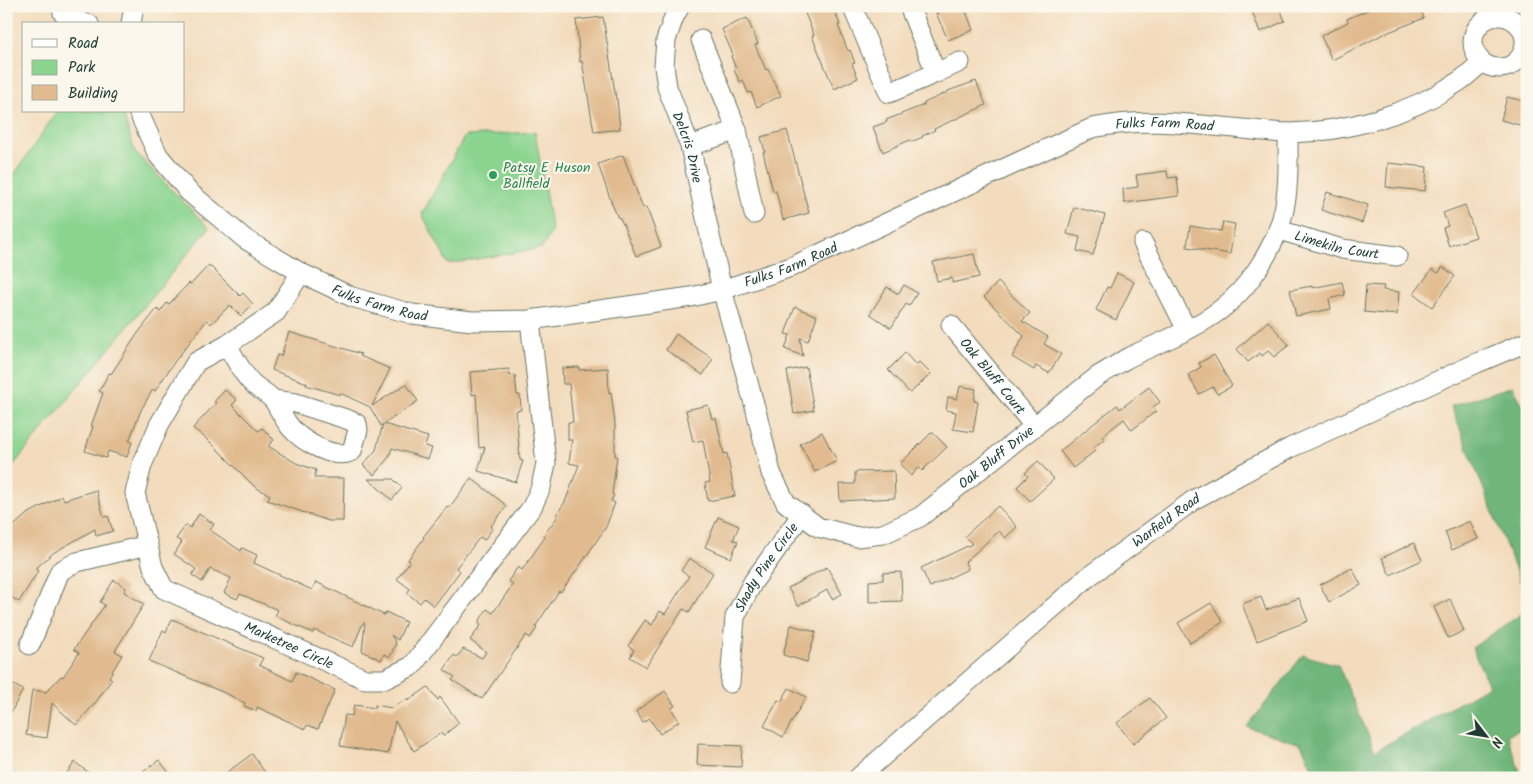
<svg xmlns="http://www.w3.org/2000/svg" width="1533" height="784" font-family="Kalam,sans-serif">
<style>
.green{fill:#8ad490;stroke:#548862}
.forest{fill:#6fb67a;stroke:#477a57}
.building{fill:#e1bb8f}
.lines{fill:none;stroke-linecap:round;stroke-linejoin:round}
.minor-casing{stroke:#697564;stroke-width:21}
.minor{stroke:#fff;stroke-width:19}
.leisure-dot{fill:#2e9e5b;stroke:#fbf7ec;stroke-width:2}
.labels{text-anchor:middle;stroke-width:4;stroke-linejoin:round;paint-order:stroke}
.street-label{font-size:14px;fill:#1f3d34;stroke:#fbf7ec}
.leisure-label{font-size:14px;fill:#27864d;stroke:#fbf7ec;text-anchor:start}
</style>
<rect width="100%" height="100%" fill="#fbf7ec"/>
<filter id="ink" filterUnits="userSpaceOnUse"><feTurbulence type="fractalNoise" baseFrequency=".02" numOctaves="2"/><feDisplacementMap in="SourceGraphic" scale="10" xChannelSelector="R" yChannelSelector="G"/><feConvolveMatrix kernelMatrix="1 2 1 2 8 2 1 2 1" color-interpolation-filters="sRGB"/></filter>
<filter id="wash" filterUnits="userSpaceOnUse"><feTurbulence type="fractalNoise" baseFrequency=".0096" numOctaves="4" result="noise"/><feDisplacementMap in="SourceGraphic" scale="20" xChannelSelector="R" yChannelSelector="G"/><feGaussianBlur stdDeviation="1.12" result="paint"/><feColorMatrix in="noise" values="0 0 0 0 0 0 0 0 0 0 0 0 0 0 0 0 0 1.4 0 .05"/><feComposite in="paint" operator="in"/></filter>
<g filter="url(#wash)">
<rect width="100%" height="100%" fill="#f3dcbd"/>
<path class="green" d="M57,111H122L135,152L209,228L6,474V187Z
M535,132L552,231L542,248L448,264L422,214L465,136Z"/>
<path class="forest" d="M1513,386L1527,415V599L1451,406Z
M1527,610V727L1507,735L1522,778H1317L1301,744L1247,727L1303,655L1338,665L1375,751L1489,686L1472,648Z"/>
<g id="blocks">
<path class="building" d="M802,6H833L840,25H838L848,51L850,50L855,63L852,64L858,78L834,89L812,36L814,35Z
M935,6H964L973,30L948,40L936,13H938Z
M1250,6H1279L1285,21L1260,32Z
M1377,6H1419L1424,18L1384,34L1332,60L1321,36L1348,22L1347,19Z
M603,17L616,99H617L620,129L594,132L582,61L580,62L576,20Z
M747,18L758,44L755,45L766,70L768,69L781,96L757,107L751,92L748,93L743,80L740,82L734,70L736,69L731,56L733,55L722,29Z
M976,81L986,105L934,129L935,130L922,136L923,137L911,142L910,140L883,152L873,127L887,122L886,120L924,105V103L948,92V91Z
M1507,97L1527,102V127L1501,120Z
M787,130L809,213L783,220L776,191H773L763,152H765L761,137Z
M623,155L643,208L646,207L651,219L661,247L636,256L623,224L619,217L618,218L612,204L598,164Z
M1388,163L1427,167L1425,191L1386,187Z
M1167,171L1168,178L1177,177L1179,196L1124,203L1123,189L1138,187L1136,175Z
M1327,192L1368,205L1362,223L1321,210Z
M1465,205L1476,237L1449,246L1443,228L1448,226L1443,213Z
M1074,207L1105,215L1093,255L1077,251L1080,237L1067,234Z
M1223,222L1235,224L1230,254L1187,247L1190,226L1221,231Z
M974,254L979,277L952,283V278L937,281L933,262Z
M209,265L240,296L243,293L253,304L241,316L230,305L211,324L207,320L175,361L155,391L153,389L141,410L129,441L132,442L127,457L108,451L106,458L85,451L93,426H91L103,393L99,391L109,373L111,374L138,333L157,309L160,312L167,303L169,304L189,283L191,284Z
M1443,267L1455,276L1432,307L1414,294L1432,269L1438,273Z
M1117,273L1134,282L1116,320L1096,310L1107,287L1110,288Z
M998,282L1030,313L1022,321L1048,337L1044,344L1061,354L1049,373L1036,366L1034,370L1012,357L1024,336L984,297Z
M1342,282L1345,295L1329,299L1331,309L1296,316L1290,290L1312,286V288Z
M904,285L917,293L909,306L906,304L891,328L870,314L887,287L898,294Z
M1366,285L1384,286L1383,290L1399,292L1397,315L1364,312Z
M795,307L817,316L808,341L800,338L803,356L785,349L790,335L785,334Z
M1268,321L1289,345L1274,357L1268,351L1262,356L1260,353L1248,362L1237,349Z
M289,332L361,354L360,356L390,369L372,406L406,384L418,401L384,424L428,437L425,446L432,448L428,459L392,448L389,457L374,475L363,465L376,450L383,424L381,426L370,407L340,393V395L306,385L307,383L272,370L277,355L281,356Z
M676,334L713,359L703,375L666,350Z
M905,353L916,365L919,362L931,374L910,393L888,370Z
M1214,355L1232,386L1217,394L1213,387L1199,394L1188,375L1201,367L1199,363Z
M579,367V370L608,368L609,393L611,392L615,424V456H617L612,494L614,495L611,501L615,503L606,527L579,567L561,592L559,591L535,627L537,628L530,638L526,635L482,699L452,680L455,677L444,670L454,655L457,657L463,649L482,658L486,652L470,640L481,625L478,623L487,609L493,613L513,584L508,581L518,567L522,570L545,537L543,536L558,516L556,515L565,502L579,465L569,463L572,440H568V422H573L569,384H563L562,368Z
M806,367L814,410L794,414L787,371Z
M509,369L510,376L515,375L517,395H520L521,410L516,411L520,460L523,461L516,482L478,471L485,447L479,448L476,394L472,395L470,372Z
M960,386L976,389L974,401L978,402L973,432L953,429L956,412L946,410L948,397L957,399Z
M1149,387L1160,402L1153,407L1156,411L1132,430L1124,419L1102,436L1104,439L1093,448L1095,451L1073,468L1060,451L1117,405L1120,409Z
M225,390L237,400L232,405L258,431L262,428L274,440L268,446L296,463L316,470L314,478H344L343,521H329L267,500L270,495L255,487L209,441L193,428L216,403L214,402Z
M708,405L712,419L716,418L724,454L727,453L735,496L708,501L705,483L710,482L703,440L693,442L686,410Z
M822,432L837,461L815,472L800,444Z
M932,432L947,447L922,471L919,467L911,476L900,464Z
M1038,461L1054,479L1030,501L1017,487L1028,476L1025,473Z
M894,471L895,498L840,501L839,484H855V472Z
M471,478L507,506L491,526L493,528L484,540L480,537L456,568L460,571L434,606L424,598L420,603L407,593L410,589L397,579L410,561L408,560L424,538L423,537L447,507L449,508Z
M368,479H393L402,488L392,500Z
M96,490L104,517L108,516L113,531L96,536L95,529L53,553L35,569L38,571L19,602L6,594V533L27,514L62,496L64,500Z
M998,506L1017,527L1005,538L999,531L965,562L968,569L930,587L921,568L972,544L965,536Z
M199,514L214,524L210,530L241,551L242,548L257,555L254,563L312,590L316,582L384,615L386,612L406,622L398,640L391,635L396,643L390,657L384,654L381,660L362,651L365,623H363L353,647L314,630L313,633L275,616L278,610L240,594L237,599L224,593L231,578L210,569L202,582L192,575L196,569L174,554L182,542L176,539L186,525L190,528Z
M718,517L739,526L733,540L738,541L731,558L705,547Z
M1470,521L1478,539L1452,550L1445,532Z
M1414,543L1422,560L1390,575L1382,558Z
M689,558L713,573L689,612L683,609L646,667L630,657L634,650L628,646L645,620L652,625L660,611L665,614L689,576L681,571Z
M827,567L842,594L832,599L827,590L798,606L788,588Z
M1352,568L1361,585L1329,602L1320,585Z
M901,572L902,601L869,602V581L883,580V573Z
M114,580L126,588L124,592L144,604L115,651L122,655L109,677L112,679L96,702L76,725L52,703L47,738L26,735L32,690L46,692L61,676L63,677L79,653L74,649L105,605L100,602Z
M1261,597L1266,610L1299,598L1308,621L1257,641L1242,604Z
M1450,599L1464,631L1448,638L1434,607Z
M1211,603L1223,622L1190,643L1178,623Z
M172,619L263,658L259,665L292,681L296,672L335,690L318,729L307,725L305,729L257,707L256,711L244,706L245,703L227,694L149,661L163,630L166,632Z
M791,625L816,632L807,662L783,655Z
M6,681L23,690L6,721Z
M428,687L438,700L440,697L459,723L443,736L441,733L414,751L395,721L388,754L340,746L345,715L352,716L354,705L375,708V705L392,708L407,699L408,701Z
M789,688L806,697L783,737L764,726L778,700L781,702Z
M665,691L675,706L671,708L679,721L660,734L649,718L643,722L636,711Z
M1150,698L1166,718L1133,744L1117,723Z
M698,744L742,746L741,767L697,765Z
M252,754L269,778H219Z
M159,760L173,778H135Z
M75,762L95,778H63Z"/>
</g>
</g>
<g filter="url(#ink)">
<use href="#blocks" fill-opacity="0" stroke="#697564" stroke-width="1"/>
<g class="lines">
<defs>
<g id="minor">
<path d="M62,6L63,13L83,23L89,24"/>
<path id="s1" d="M680,6L674,17L666,40L664,66L667,87L690,146L722,290L757,414L771,473L786,503L818,527L857,537L883,534L920,517L1098,376C1107,371 1116,365 1124,360C1154,344 1186,334 1213,315C1249,291 1281,241 1286,198C1289,177 1288,155 1288,133"/>
<path d="M852,6L889,93L936,73L909,6"/>
<circle cx="1499" cy="42" r="26"/>
<path d="M131,24L134,6"/>
<path d="M701,40L737,130L754,214"/>
<path d="M936,73L960,62"/>
<path id="s2" d="M138,111L158,155L189,192L245,239L301,273L352,297L412,314L472,321L530,320L691,297L722,290L791,267L1092,128C1144,117 1191,124 1243,129C1258,130 1274,133 1289,133C1347,132 1410,114 1458,82C1467,76 1474,69 1482,62"/>
<path d="M690,146L737,130"/>
<path id="s3" d="M1279,230L1342,249L1397,256"/>
<path d="M1143,243L1187,330"/>
<path id="s4" d="M301,273L276,312L227,345L196,362L159,425L142,465L135,493L153,567L164,589L365,679H385L412,666L532,507L541,487L546,463L530,320"/>
<path id="s5" d="M951,325L1035,427"/>
<path d="M227,345C235,358 242,374 253,384C260,390 269,394 274,401C280,410 284,420 291,428C302,441 335,461 352,451L358,430L357,424L349,420L296,403L273,400"/>
<path d="M30,645L60,571L77,562L148,545"/>
<path id="s6" d="M730,683L735,617L753,582L802,514"/>
<path id="s7" d="M858,778L1088,577L1195,499L1290,448L1477,363L1527,342"/>
</g>
</defs>
<use href="#minor" class="minor-casing"/>
<use href="#minor" class="minor"/>
</g>
</g>
<circle class="leisure-dot" cx="493" cy="175" r="5"/>
<g class="labels">
<g class="street-label">
<text dy="5" stroke="none"><textPath href="#s2" startOffset="1144">Fulks Farm Road</textPath></text>
<text dy="5" stroke="none"><textPath href="#s1" startOffset="148">Delcris Drive</textPath></text>
<text dy="5" stroke="none"><textPath href="#s3" startOffset="60">Limekiln Court</textPath></text>
<text dy="5" stroke="none"><textPath href="#s2" startOffset="740">Fulks Farm Road</textPath></text>
<text dy="5" stroke="none"><textPath href="#s2" startOffset="320">Fulks Farm Road</textPath></text>
<text dy="5" stroke="none"><textPath href="#s5" startOffset="66">Oak Bluff Court</textPath></text>
<text dy="5" stroke="none"><textPath href="#s1" startOffset="762">Oak Bluff Drive</textPath></text>
<text dy="5" stroke="none"><textPath href="#s7" startOffset="402">Warfield Road</textPath></text>
<text dy="5" stroke="none"><textPath href="#s6" startOffset="125">Shady Pine Circle</textPath></text>
<text dy="5" stroke="none"><textPath href="#s4" startOffset="524">Marketree Circle</textPath></text>
</g>
<g class="leisure-label">
<text x="503" y="172">Patsy E Huson<tspan x="503" dy="16">Ballfield</tspan></text>
</g>
</g>
<rect width="1533" height="784" fill="none" stroke="#fbf7ec" stroke-width="25"/>
<rect x="22" y="22" width="162" height="90" fill="#fbf7ec" stroke="#a3ada2"/>
<rect x="32" y="39" width="25" height="8" fill="#ffffff" stroke="#a3ada2"/>
<text x="68" y="48" font-size="15" fill="#1f3d34">Road</text>
<rect x="32" y="60" width="25" height="15" fill="#8ad490" stroke="#a3ada2"/>
<text x="68" y="72" font-size="15" fill="#1f3d34">Park</text>
<rect x="32" y="85" width="25" height="15" fill="#e1bb8f" stroke="#a3ada2"/>
<text x="68" y="98" font-size="15" fill="#1f3d34">Building</text>
<g transform="translate(1486 736) rotate(121)" stroke="#fbf7ec" stroke-width="4" paint-order="stroke">
<path d="M0-4L9 19L0 12L-9 19Z" fill="#1f3d34"/>
<text y="-8" font-size="14" font-weight="bold" text-anchor="middle" fill="#1f3d34">N</text>
</g>
</svg>
